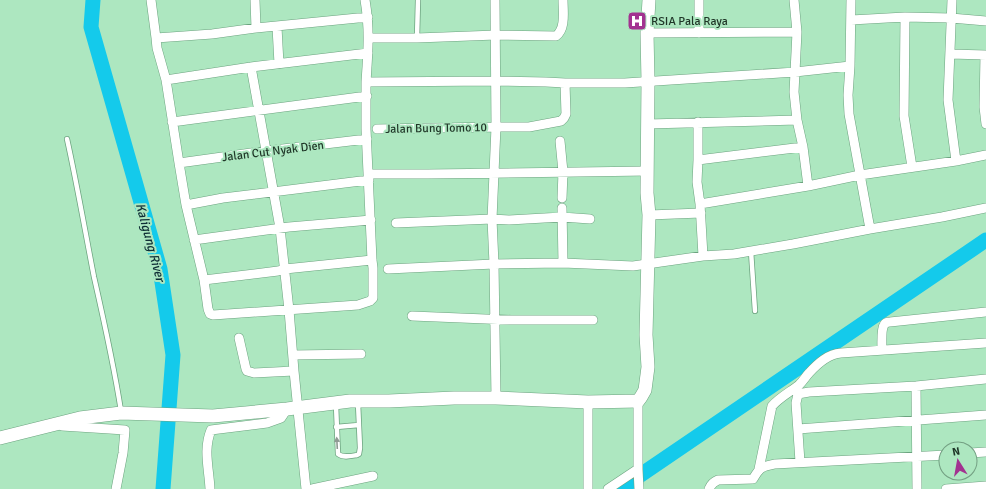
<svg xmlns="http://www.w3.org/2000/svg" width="986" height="489" font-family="Signika,sans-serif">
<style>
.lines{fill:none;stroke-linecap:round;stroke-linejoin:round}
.river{stroke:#14caeb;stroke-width:15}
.lane-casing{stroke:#6ca37f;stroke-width:6}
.street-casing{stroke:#6ca37f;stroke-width:10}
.secondary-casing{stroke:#6ca37f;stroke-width:14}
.lane{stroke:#fff;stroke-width:4.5}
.street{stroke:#fff;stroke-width:9}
.secondary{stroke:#fff;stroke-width:13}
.oneway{fill:#8f9a93}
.labels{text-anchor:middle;stroke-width:4;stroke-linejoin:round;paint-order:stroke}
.poi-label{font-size:12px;fill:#1f3627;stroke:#ade7c0;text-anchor:start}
.street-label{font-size:12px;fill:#1f3627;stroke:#ade7c0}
.water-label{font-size:13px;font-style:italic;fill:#0f2f36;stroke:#ade7c0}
</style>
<rect width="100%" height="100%" fill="#ade7c0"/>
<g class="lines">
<path class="river" d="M93,0L91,27L160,269L173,355L163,489
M620,489L986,240"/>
<defs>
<path id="lane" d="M417,38L418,0
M67,139C77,184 85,231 94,277C104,321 114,366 121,411
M751,251L755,311
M336,405L338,454C343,458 351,456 357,455L359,454L360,448L358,403
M336,427L359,425"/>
<path id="street" d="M151,0L156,38
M255,0L256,28
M365,0C370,29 368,53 366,82L496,81L546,82L565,83H625L795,72L850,66L848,95L849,114L870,229
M495,0L496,127L492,219L494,264L563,263L633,266L703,256L734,254L793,244L870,229L942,217L986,208
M794,0L797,32L794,92L797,120L803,147L808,186
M952,0L948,100L956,161
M905,17L904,116L912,167
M851,20L905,17L951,18L986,21
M277,27L279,64
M647,33L797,32
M699,33V0
M369,38H417L496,35L556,36C566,29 563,11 563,0
M950,54L986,55
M985,55L984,107L986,124
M850,66L851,0
M251,67L280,228L289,310L294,371L306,489
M166,80L251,67L368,53
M366,82V129L372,260L373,268V298L370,301L358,305L213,315L210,314L208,309L204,280L186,205L223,198L369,180
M172,122L367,96
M698,122V160L697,182L700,204L703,256
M648,124L797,120
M377,129L496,127H529L561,121L564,118L566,114L565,83
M560,141L563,172L562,198
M698,160L803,147
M179,163L266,151L367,139
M369,174H428L648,171
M700,204L808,186L860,175L956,161L986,155
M186,205L179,163L166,80L157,48L156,38L212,34L256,28L368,17
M562,208L563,263
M649,215L701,213
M396,223L492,219L509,220L562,217L590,219
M194,240L289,227L371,220
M388,269L494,264L496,398
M204,280L278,271L285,269L372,260
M412,316L511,320H593
M239,338L246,369L247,371L254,373L294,371
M882,350C882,345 881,329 884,325C885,323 888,322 890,322L986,312
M293,355L361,354
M916,386L917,489
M638,401V469L639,489
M62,426L125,430L123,453L116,489
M798,429L986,415
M970,453L986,452
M800,462L796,403L798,394L809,392L916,386L986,379
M759,469L772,406C780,397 790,392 799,385C803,381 806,376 809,373C818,363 828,354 841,353L986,343
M210,489C209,468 203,450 211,430L267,423L281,418L287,409
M312,489L373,476
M588,489V402
M608,489L638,469
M709,489C711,484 713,482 718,480L753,479C760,467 761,467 775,464L946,455
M946,489L986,486"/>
<path id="secondary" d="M0,438L80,418L121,413L213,416L287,409L350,401H389L454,398H496L588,402L638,401L641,397L645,390L648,367L646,335L649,215L647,193L648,81L647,33L649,0"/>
</defs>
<use href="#lane" class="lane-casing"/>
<use href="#street" class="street-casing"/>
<use href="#secondary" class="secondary-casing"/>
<use href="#lane" class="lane"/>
<use href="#street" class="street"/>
<use href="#secondary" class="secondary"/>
</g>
<defs><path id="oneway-solid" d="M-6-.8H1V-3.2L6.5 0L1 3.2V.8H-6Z"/></defs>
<use class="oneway" href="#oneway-solid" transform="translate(337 443) rotate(-93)"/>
<defs>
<symbol id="hospital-square" viewBox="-11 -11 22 22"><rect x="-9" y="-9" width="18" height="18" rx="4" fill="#a23290" stroke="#ade7c0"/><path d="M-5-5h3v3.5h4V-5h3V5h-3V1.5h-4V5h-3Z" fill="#fff"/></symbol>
</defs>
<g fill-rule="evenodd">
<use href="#hospital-square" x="626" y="10" width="22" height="22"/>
</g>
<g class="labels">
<g class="poi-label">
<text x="651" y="25">RSIA Pala Raya</text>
</g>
<g class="street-label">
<text transform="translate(436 128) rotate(-1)" y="4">Jalan Bung Tomo 10</text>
<text transform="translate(273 151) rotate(-7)" y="4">Jalan Cut Nyak Dien</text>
</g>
<g class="water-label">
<text transform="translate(151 242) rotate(75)" y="5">Kaligung River</text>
</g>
</g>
<g transform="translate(958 461) rotate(349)"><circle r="19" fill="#ade7c0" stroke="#74a083"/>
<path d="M0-3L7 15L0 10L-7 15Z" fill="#a23290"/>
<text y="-6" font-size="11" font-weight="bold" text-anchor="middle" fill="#1f3627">N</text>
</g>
</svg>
